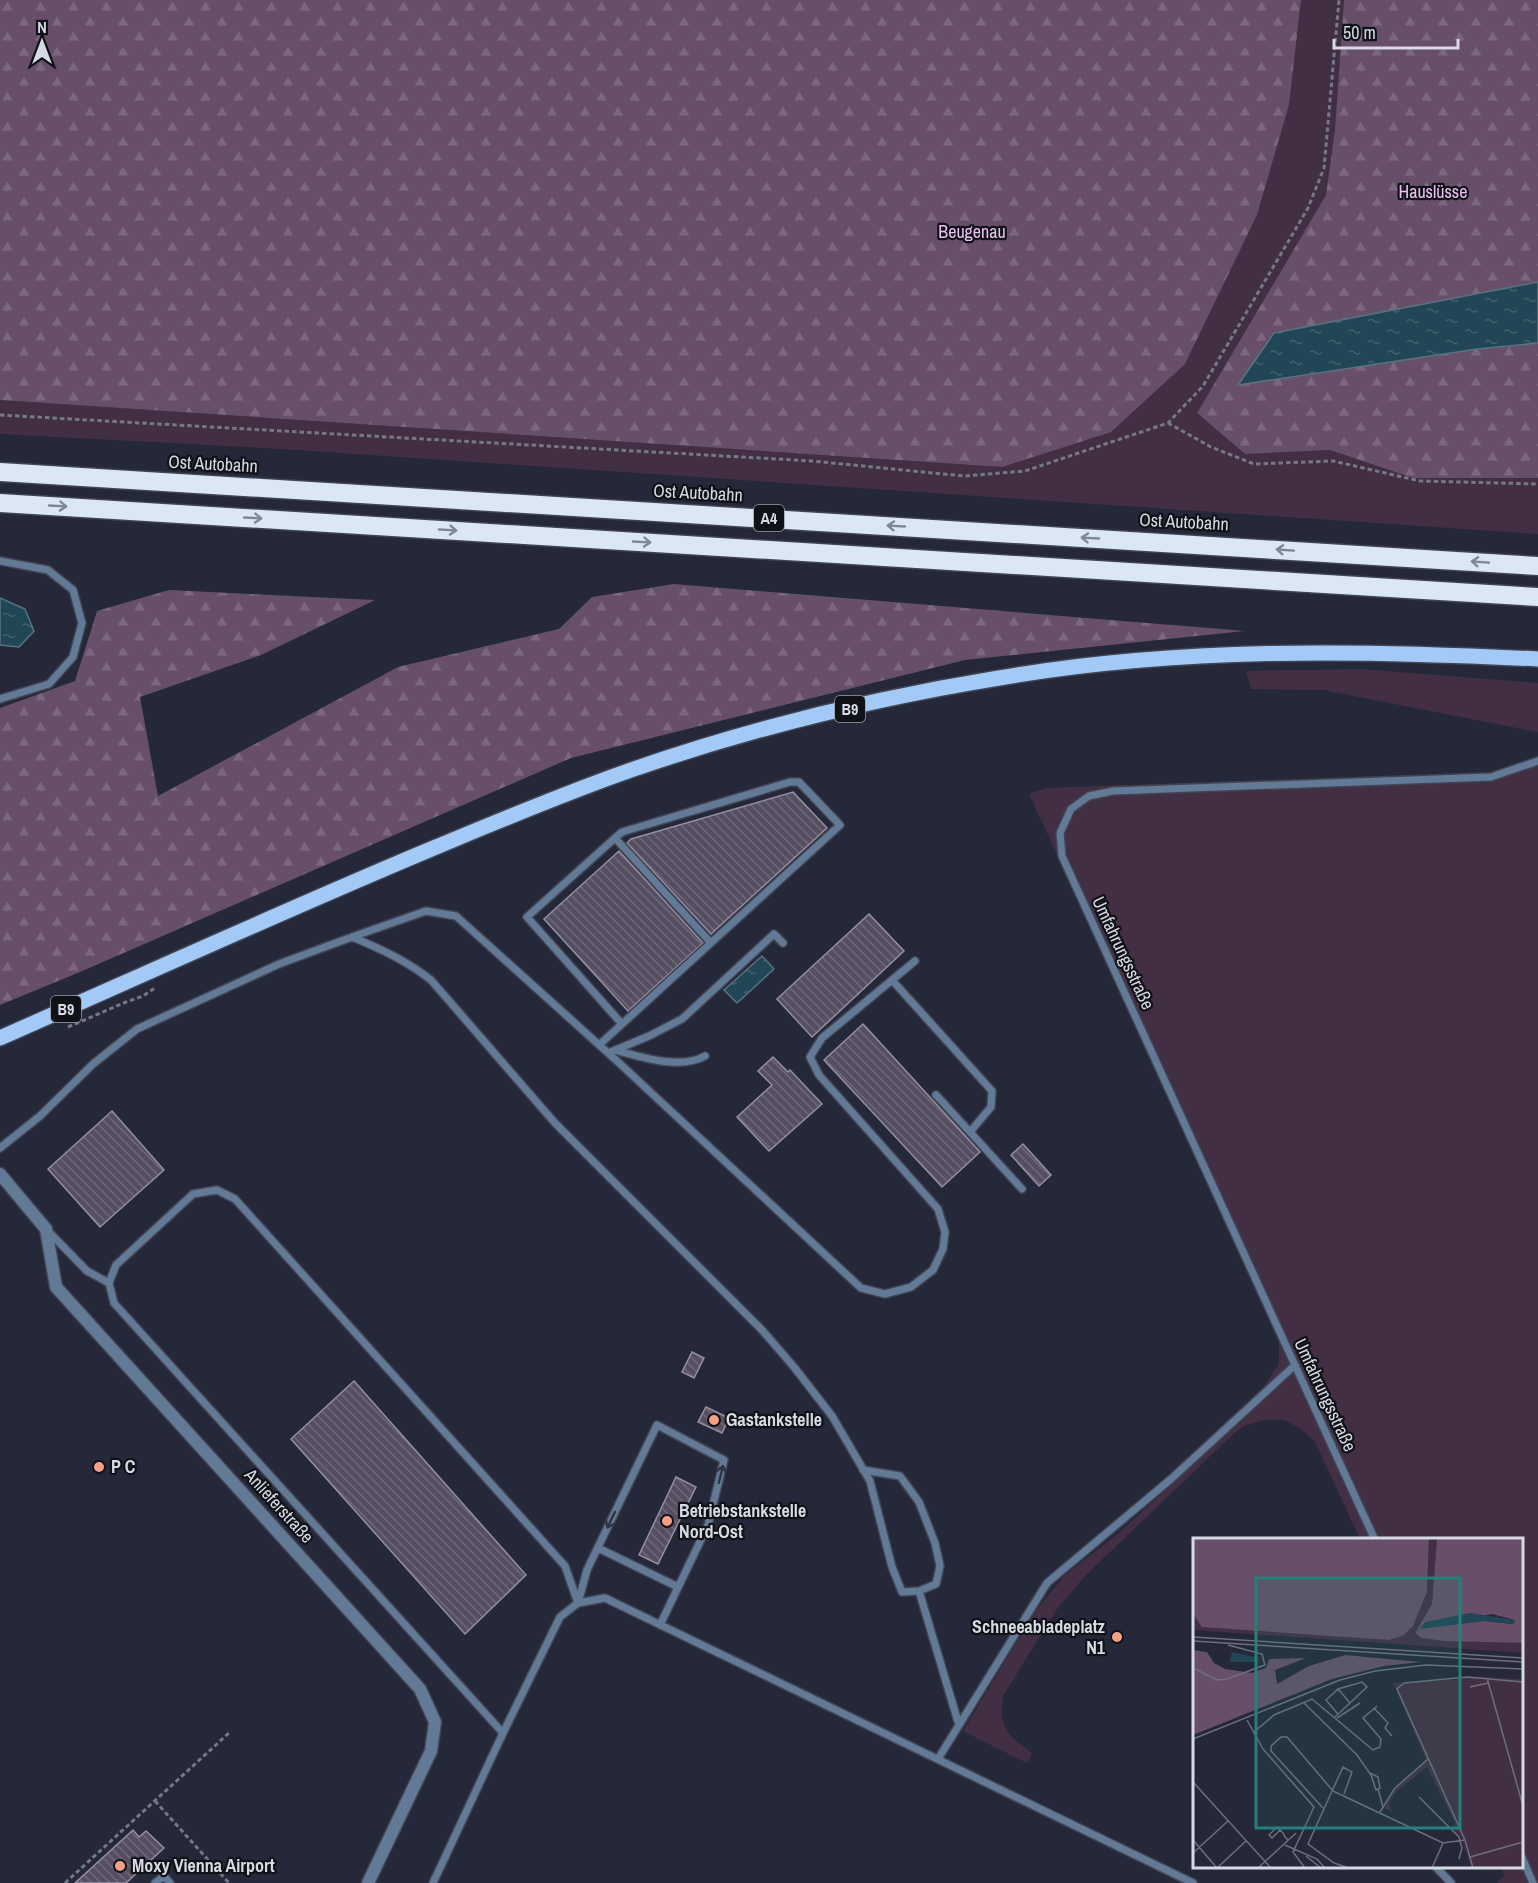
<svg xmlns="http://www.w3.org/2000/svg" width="1538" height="1883" font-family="'Archivo Narrow',sans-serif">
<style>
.grass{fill:#432f44}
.forest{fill:url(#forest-firs)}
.water{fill:url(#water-ripples);stroke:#587381;stroke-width:1.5}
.building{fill:url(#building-back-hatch);stroke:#958fa2;stroke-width:1.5}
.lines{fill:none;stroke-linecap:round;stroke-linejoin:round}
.lane-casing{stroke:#414454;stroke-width:10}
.street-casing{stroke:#414454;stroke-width:15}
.primary-casing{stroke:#414454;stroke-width:18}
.highway-casing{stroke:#414454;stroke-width:21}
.path{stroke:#757885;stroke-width:3;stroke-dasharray:4.5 3;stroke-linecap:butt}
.lane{stroke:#627a95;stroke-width:7}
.street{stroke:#627a95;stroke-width:12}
.primary{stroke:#a3caf6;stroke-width:15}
.highway{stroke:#dbe7f5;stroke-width:18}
.oneway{stroke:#808792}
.oneway2{stroke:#2d3644}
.poi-dot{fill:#f49f86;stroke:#101218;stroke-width:2}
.labels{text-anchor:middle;stroke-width:4.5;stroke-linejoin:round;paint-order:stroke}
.shield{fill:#101218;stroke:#9b9ea7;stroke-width:1.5}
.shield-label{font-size:16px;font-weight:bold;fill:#d7dae4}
.park-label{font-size:18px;fill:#edc0f0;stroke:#101218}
.street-label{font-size:18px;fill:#d7dae4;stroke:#101218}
.poi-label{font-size:18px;font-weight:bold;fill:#d7dae4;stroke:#101218;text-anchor:start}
.inset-road{fill:none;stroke:#6c6f7d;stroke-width:1.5}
.view{fill:#23807a;fill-opacity:0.15;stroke:#23807a;stroke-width:3}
.inset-edge{fill:none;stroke:#d7dae4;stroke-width:3}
</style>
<defs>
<pattern id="forest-firs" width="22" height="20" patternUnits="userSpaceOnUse" patternTransform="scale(1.5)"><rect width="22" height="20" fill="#674f69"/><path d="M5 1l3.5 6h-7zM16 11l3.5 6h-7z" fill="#7c687e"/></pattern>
<pattern id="water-ripples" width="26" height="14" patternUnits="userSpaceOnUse" patternTransform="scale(1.5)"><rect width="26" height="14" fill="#214756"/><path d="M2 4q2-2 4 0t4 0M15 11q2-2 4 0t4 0" fill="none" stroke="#40616e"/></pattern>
<pattern id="building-back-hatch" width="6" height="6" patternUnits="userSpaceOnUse" patternTransform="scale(1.5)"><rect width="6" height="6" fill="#554f61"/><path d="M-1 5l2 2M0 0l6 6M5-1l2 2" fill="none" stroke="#6d6878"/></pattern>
</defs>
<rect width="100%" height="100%" fill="#252838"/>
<path class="grass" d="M1301,0H1344L1335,129L1326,195L1197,413L1245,454L1330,450L1413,478H1538V534L282,449L0,434V400L1002,467L1185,364L1257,215L1289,105Z
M1361,669L1538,683V732L1323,690L1251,689L1246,671Z
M1538,757V1883H1497L1504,1875L1500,1867L1522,1866V1540L1360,1539L1315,1442L1300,1428L1284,1420H1266L1245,1425L1228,1439L1085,1576L1059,1606L1003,1696C1000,1711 1001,1727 1013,1738C1020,1744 1027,1747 1032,1754L1027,1763L963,1731L1035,1612L1065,1575L1119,1533L1241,1420L1279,1364V1335L1029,794L1046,788L1491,772Z"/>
<path class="forest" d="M0,0H1301L1289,105L1257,215L1185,364L1111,432L1002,467L0,400Z
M1344,0H1538V282L1274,333L1239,384L1477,349L1538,343V478H1413L1330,450L1245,454L1197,413L1326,195L1335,129Z
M674,584L1245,631L965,660L571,758L80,972L0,1005V708L75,681L97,611L169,590L375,600L261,655L140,697L158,796L398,667L559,629L592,597Z"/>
<path class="water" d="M1538,282V343L1477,349L1238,385L1274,333Z
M0,598L25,609L34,631L19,647L0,645Z
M762,956L774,969L737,1003L724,990Z"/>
<path class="building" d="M793,792L827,828L711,934L627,843L631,839Z
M619,851L703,943L628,1011L544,919Z
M869,914L904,951L812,1037L777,999Z
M863,1024L980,1152L942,1187L824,1060Z
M773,1057L788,1072L790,1070L822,1104L769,1151L737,1117L772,1085L758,1071Z
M112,1111L164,1170L100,1227L48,1169Z
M1023,1144L1051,1175L1039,1186L1011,1155Z
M692,1352L704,1358L694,1378L682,1372Z
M354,1381L526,1575L465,1634L291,1439Z
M706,1407L729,1418L722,1433L698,1422Z
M676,1477L696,1487L658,1564L639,1555Z
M133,1830L139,1837L146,1831L164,1848L126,1883H75Z"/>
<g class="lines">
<defs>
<path id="lane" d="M0,561L48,570L73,590L82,623L73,657L49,684L0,699
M615,838L527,917L622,1024
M352,937C381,949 407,961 431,980L555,1123L762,1330L794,1367L832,1416L870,1481L892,1567L902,1592L919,1591L936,1584L940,1566L935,1543L919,1502L900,1476L863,1470
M892,980L992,1091L991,1107L970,1132L1022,1189
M599,1045L840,825L799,782H790L622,832L615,838L711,943
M615,1050C641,1057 680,1070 705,1056
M608,1053L649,1036L682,1019L774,934L783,943
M936,1095L970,1132
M0,1148L40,1116L93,1064L137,1029L279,964L352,937L426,911L456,916L617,1061L861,1288L885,1294L911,1287L933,1270L943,1249L945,1232L938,1209L819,1075L810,1057L822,1038L915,961
M48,1231L87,1271L109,1283
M1375,1540L1062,856L1060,833L1071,809L1089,796L1113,791L1491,777L1538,761
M598,1548L678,1587
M919,1591L959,1725
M578,1603L587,1570L657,1425L724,1460L708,1525L660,1625
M503,1733L114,1303L109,1283L116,1265L193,1194L217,1190L235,1199L565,1566L578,1603
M938,1759L1047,1583L1171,1479L1295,1365
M1522,1857L1533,1883
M1435,1866L1451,1883
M155,1883L164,1876L170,1883
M433,1883L503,1733L560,1617L578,1603L605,1598L1193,1883"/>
<path id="street" d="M0,1174L46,1229L56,1287L420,1689L435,1722L431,1751L368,1883"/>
<path id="primary" d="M0,1038C145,974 290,908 436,847C501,820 565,793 631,770C749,729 876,698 999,678C1177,647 1358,650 1538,659"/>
<path id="highway" d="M0,472L1538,566
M0,503L1538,597"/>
</defs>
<use href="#lane" class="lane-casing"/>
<use href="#street" class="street-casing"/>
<use href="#primary" class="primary-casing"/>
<use href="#highway" class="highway-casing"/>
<path class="path" d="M0,415L812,461L964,476L1025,471L1168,423L1203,386L1308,208L1324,168L1339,0
M1168,423L1211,447L1254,464L1333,461L1420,481L1538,484
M68,1027L126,1002L143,996L155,988
M155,1801L229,1883
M65,1883L230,1732"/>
<use href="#lane" class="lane"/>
<use href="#street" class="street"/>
<use href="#primary" class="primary"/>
<use href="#highway" class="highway"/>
</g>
<defs><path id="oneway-shaft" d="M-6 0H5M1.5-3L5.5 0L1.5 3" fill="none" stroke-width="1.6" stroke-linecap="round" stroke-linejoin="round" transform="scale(1.5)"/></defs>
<g class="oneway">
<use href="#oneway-shaft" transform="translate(58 506) rotate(3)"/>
<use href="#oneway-shaft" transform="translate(253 518) rotate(3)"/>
<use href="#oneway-shaft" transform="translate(896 526) rotate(-177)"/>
<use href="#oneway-shaft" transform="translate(448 530) rotate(3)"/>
<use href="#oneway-shaft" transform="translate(1090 538) rotate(-177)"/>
<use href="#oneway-shaft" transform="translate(642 542) rotate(3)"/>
<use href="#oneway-shaft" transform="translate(1285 550) rotate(-176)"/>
<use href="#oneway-shaft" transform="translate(1480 562) rotate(-176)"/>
</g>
<g class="oneway2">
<use href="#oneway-shaft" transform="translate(721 1474) rotate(-76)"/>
<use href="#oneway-shaft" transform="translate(611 1520) rotate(116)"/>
</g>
<g class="poi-dot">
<circle cx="714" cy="1420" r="6"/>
<circle cx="99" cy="1467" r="6"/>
<circle cx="667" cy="1521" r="6"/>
<circle cx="1117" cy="1637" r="6"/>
<circle cx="120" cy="1866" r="6"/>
</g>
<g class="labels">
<g class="shield">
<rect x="754" y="505" width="30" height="26" rx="4.5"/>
<rect x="835" y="696" width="30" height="26" rx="4.5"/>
<rect x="51" y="996" width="30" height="26" rx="4.5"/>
</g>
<g class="shield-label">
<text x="769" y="524">A4</text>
<text x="850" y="715">B9</text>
<text x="66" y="1015">B9</text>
</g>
<g class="park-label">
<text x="1433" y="198">Hauslüsse</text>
<text x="972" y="238">Beugenau</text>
</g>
<g class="street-label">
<text transform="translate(213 464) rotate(3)" y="6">Ost Autobahn</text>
<text transform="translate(698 493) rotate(3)" y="6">Ost Autobahn</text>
<text transform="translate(1184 522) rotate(3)" y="6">Ost Autobahn</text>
<text transform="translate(1123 953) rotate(65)" y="6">Umfahrungsstraße</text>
<text transform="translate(1325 1395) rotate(65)" y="6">Umfahrungsstraße</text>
<text transform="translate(279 1506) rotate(48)" y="6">Anlieferstraße</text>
</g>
<g class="poi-label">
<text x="726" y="1426">Gastankstelle</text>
<text x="111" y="1473">P C</text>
<text x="679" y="1517">Betriebstankstelle<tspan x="679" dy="21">Nord-Ost</tspan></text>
<text x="1105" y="1633" text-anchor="end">Schneeabladeplatz<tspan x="1105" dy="21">N1</tspan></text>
<text x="132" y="1872">Moxy Vienna Airport</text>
</g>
</g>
<g transform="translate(1193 1538)">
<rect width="330" height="330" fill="#252838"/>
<path d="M236,0H244L239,66L222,95L228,100L251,103L330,105V115L0,92V76L211,97L220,88L234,54ZM274,138L330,141V330H278L268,299L261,293L262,285L234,229L204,253L196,265L199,274L191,270L204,249L233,221L200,145L261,142Z" fill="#432f44"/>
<path d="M0,0H236L234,54L220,88L211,97L196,102L9,89L0,76ZM244,0H330V105L251,103L228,100L222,95L239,66ZM299,76L322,82L320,86L291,83L228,90ZM0,112L14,114L21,125L32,131L59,135L73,130L76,121L113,120L82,132L84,146L116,128L152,117L228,124L191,128L139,141L0,197Z" fill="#674f69" fill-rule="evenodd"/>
<path d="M277,75L322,82L320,86L291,83L227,91L232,84ZM39,114L62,119L67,124H37Z" fill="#214756"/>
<path class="inset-road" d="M0,99L330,120M0,103L330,124M0,130L24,142L34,141L72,127L69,116L35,107M294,140L330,268M277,149L295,145M145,151L133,162L145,176M111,165L164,217L178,237L183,252L187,250L185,239L177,235M181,170L195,185L192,190L199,198M142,179L157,165L174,149L169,144L145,151L157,165M144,180L167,165M54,182L70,211L121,269L100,314L112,330M61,194L81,177L119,161L180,212L187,209L188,201L170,180L184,168M0,201L147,142L182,133L233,127L330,131M0,244L78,330M185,251L190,269M140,253L250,305L272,302M151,256L159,234L150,229L115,306L141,325L156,330M226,259L266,299L269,310L266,321M130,270L78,213V208L88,199H94L140,253M187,274L202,250L235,221M87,292L79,300L76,297L84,289L90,295L92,299L95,302M0,302L24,330M92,307L124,321L132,330M0,315L35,283M113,318L128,330M277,319L330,304M24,330L53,303M65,330L103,295M239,330L250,305M280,330L272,302L204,151L211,145L274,139L330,144"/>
<path class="view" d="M63,40H267V290H63Z"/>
<rect width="330" height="330" class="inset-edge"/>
</g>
<g transform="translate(42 42)" stroke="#101218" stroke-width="4.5" paint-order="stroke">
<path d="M0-4.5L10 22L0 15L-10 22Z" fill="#d7dae4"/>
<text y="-9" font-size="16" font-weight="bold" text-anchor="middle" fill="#d7dae4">N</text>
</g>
<path d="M1334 39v9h124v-9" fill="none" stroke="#d7dae4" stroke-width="3"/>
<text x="1343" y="39" font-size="18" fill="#d7dae4" stroke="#101218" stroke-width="4.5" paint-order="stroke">50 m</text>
</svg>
